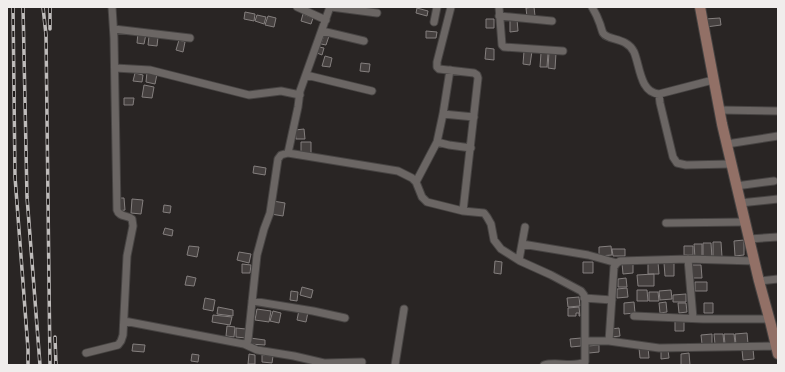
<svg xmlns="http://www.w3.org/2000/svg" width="785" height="372" font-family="Overpass,sans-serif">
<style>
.building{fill:#45403f;stroke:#847f7e}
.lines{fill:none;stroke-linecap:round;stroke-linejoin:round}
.street-casing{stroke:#474443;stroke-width:9}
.secondary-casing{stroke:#474443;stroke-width:12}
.street{stroke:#6b6664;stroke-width:7}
.secondary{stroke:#927066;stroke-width:10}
.rail-casing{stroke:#bfbcbb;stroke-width:3.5}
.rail{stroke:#201c1b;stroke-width:2;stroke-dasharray:6;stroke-linecap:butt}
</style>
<rect width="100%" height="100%" fill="#292524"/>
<path class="building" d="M534,7L535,16L527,17L526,8Z
M417,8L428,11L427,16L416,13Z
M245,12L255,14L254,21L244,19Z
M303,14L313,18L311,24L301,21Z
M257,15L266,17L264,24L255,21Z
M268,16L276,18L274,27L265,25Z
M720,18L721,25L706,27L705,19Z
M486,19H494V28H486Z
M517,19L518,31L510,32V20Z
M426,31L437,32L436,38H426Z
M138,33L146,34L144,44L137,43Z
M324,35L329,36L326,45L321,44Z
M149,36L158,37L157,46L148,45Z
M179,40L185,42L183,52L176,50Z
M319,47L324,48L322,55L317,53Z
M486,48L494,49V60L485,59Z
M524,51H532L530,65L523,64Z
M549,52L556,53L555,69L548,68Z
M541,53H548L547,67H540Z
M325,56L332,58L330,67L322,66Z
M361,63L370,64L369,72L360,71Z
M147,72L157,74L155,84L146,82Z
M135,73L143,75L142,82L133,81Z
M144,85L154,87L152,98L142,97Z
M124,98H134L133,105H124Z
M304,129L305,139H296L295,130Z
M301,142H311V153L301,152Z
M254,166L266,168L265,175L253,173Z
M117,198H124L125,210L118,211Z
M132,199L143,200L141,214L131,213Z
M273,201L285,203L283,216L271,214Z
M164,205L171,206L170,213L163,212Z
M165,228L173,230L172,236L163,234Z
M744,240V255L735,256L734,241Z
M713,242H721L722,257H713Z
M703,243H711L712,258H703Z
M694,244H702V258H695Z
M189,246L199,247L197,257L187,255Z
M611,246L612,255L599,256V247Z
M684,246H693V255H684Z
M612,249H625V256H613Z
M239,252L251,254L249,263L237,260Z
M495,261L502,262L501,274L494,273Z
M583,262H593V273H583Z
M633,262V273L623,274L622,263Z
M648,262H658L659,274H648Z
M664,263H674V276H665Z
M242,264L251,265L250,273H242Z
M691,265H701L702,278H692Z
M654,274V286H638L637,275Z
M187,276L196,278L194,286L185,285Z
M626,278L627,287H618V279Z
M695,282H707V291H695Z
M302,287L313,290L311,298L300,295Z
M627,288L628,297L617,298V289Z
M637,290H647L648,301H637Z
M671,290L672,299L660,300L659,291Z
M291,291L298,292L297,301L290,300Z
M649,292H658L659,301H649Z
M686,294V302H673V295Z
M579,297L580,306L568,307L567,298Z
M205,298L215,300L213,311L203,309Z
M634,302L635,313L624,314V303Z
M666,302L667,312L660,313L659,303Z
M678,303H686L687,312L679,313Z
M704,303H713V313H704Z
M218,307L233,310V316L217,314Z
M579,307L580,316H579V313H576V316H568V308Z
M257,309L271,311L269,322L255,320Z
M299,310L308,312L306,322L297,320Z
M273,311L281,313L279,323L270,321Z
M213,315L232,317L230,325L212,322Z
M675,319H684V331H675Z
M227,326L235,327L234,337L226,336Z
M236,328L246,329V338L236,337Z
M619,328L620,336L612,337L611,329Z
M747,333L748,344L736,345L735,334Z
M712,334V344H702L701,335Z
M714,334H723L724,344H715Z
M724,334H734L735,343L725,344Z
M250,338L265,340V345L249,344Z
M581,338V346L571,347L570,339Z
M133,344L145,345L144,352L132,351Z
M599,345V352L589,353L588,346Z
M648,347L649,358H640L639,348Z
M753,349L754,359L743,360L742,350Z
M668,350L669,358L661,359V351Z
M689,353L690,365H681V354Z
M192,354L199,355L198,362L191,361Z
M249,354L255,355V364H248Z
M262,355L273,356L272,363L262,362Z"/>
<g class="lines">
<defs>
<path id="street" d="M297,7L326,20
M331,7L377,13
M451,7L437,62V67L439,69L474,73L477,75L478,78L463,211
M499,7L502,45L504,47L563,51
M592,7C595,12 598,18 600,24C601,27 602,31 603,33C608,41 627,37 634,52C640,66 640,93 659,94L713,80
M499,16L552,21
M434,22L437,7
M114,29L190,38
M322,31L364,41
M115,68L150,70L249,95L281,91L300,95
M306,75L372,91
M659,94L660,103L673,157L677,163L686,165L731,164
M719,110L778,111
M443,114L474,117
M437,142L449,145L471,148
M727,144L778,136
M288,153L298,107L300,91L330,7
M416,182L437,142L443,114L450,70
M736,186L774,181
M740,203L778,199
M666,223L745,222
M749,239L778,237
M522,244L588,255L617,263
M688,259L693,318
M519,260L525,227
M759,281L778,279
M584,298L612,300
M252,301L313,311L345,318
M634,316L703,319H770
M124,321L244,344L247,343L248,340L257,255L264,229L270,213L278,159L281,155L288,153L398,171L412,178L416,182L422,197L427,202L463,211L484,213L487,217L491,224L494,240L501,249L520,261L551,275L581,291L584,295L585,300V362C573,368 557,361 544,365
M585,341H609L659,348L776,346L778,347
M609,341L614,267L617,263L620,261L688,259L754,261
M244,344L257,350L294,356L324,363L362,362
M86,353L118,345L121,341L123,335L127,256L133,226L132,219C127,215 119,217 117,210L114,38L112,7
M395,365L404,309"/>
<path id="secondary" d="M700,7L722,124L759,281L771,325L778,354"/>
</defs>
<use href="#street" class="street-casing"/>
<use href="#secondary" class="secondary-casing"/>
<use href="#street" class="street"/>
<use href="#secondary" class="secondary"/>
<defs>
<path id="rail" d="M13,7L15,177L28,349V365
M23,7L27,197L40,365
M43,7L46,35L50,365
M50,7V29
M55,337L56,365"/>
</defs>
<use href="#rail" class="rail-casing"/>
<use href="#rail" class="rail"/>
</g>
<rect width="785" height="372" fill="none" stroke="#f0edec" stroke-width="16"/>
</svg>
